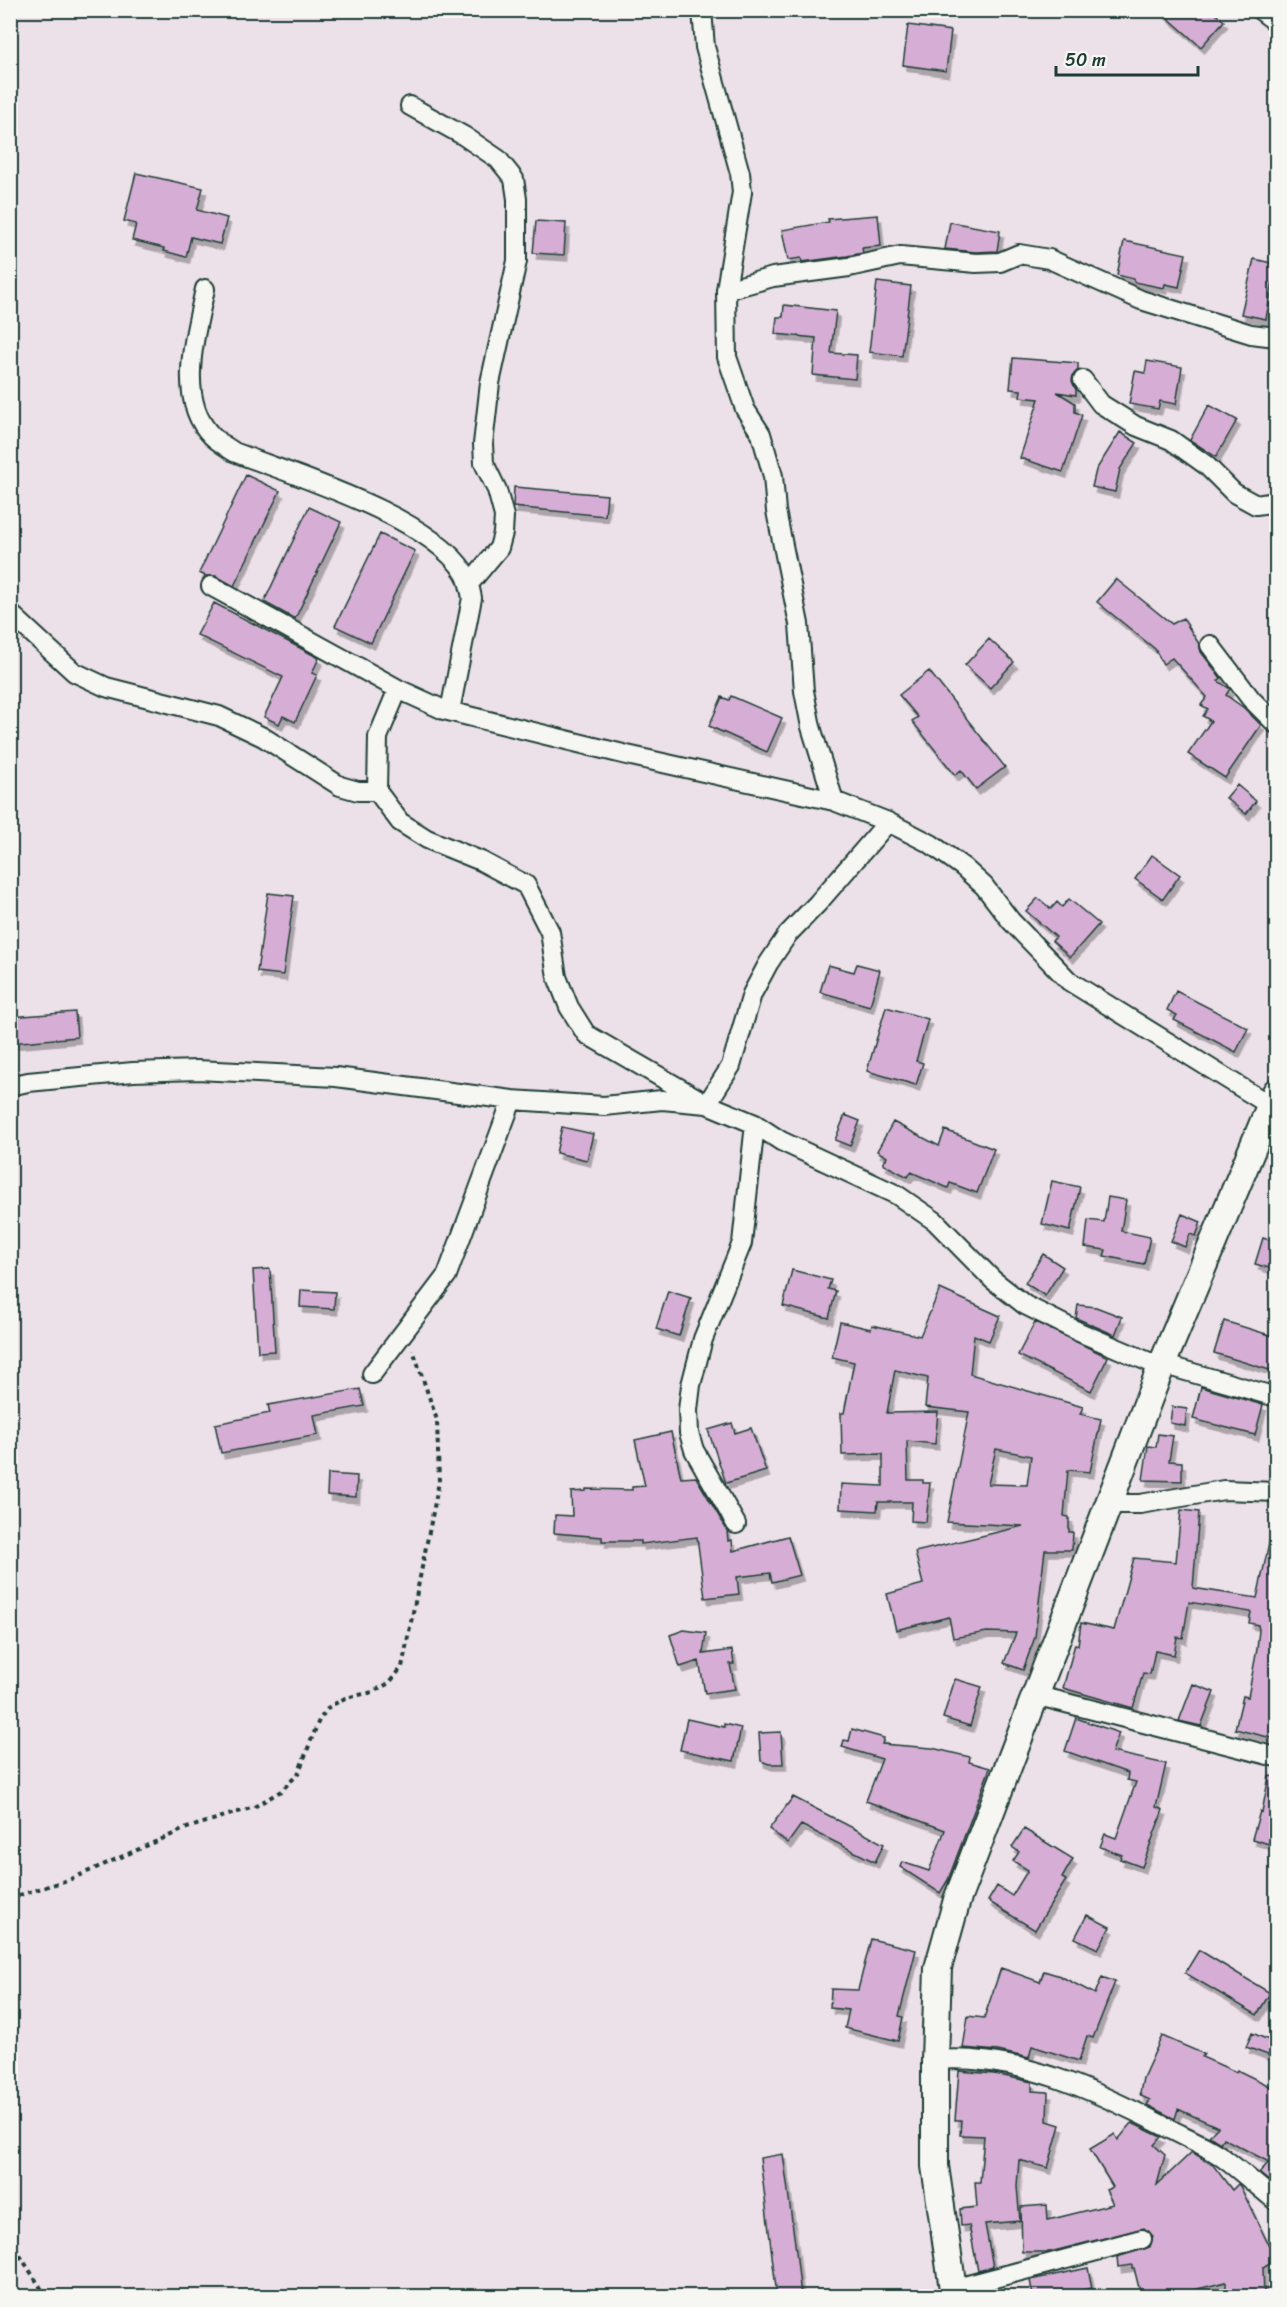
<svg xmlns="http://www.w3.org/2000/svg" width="1287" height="2307" font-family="Sriracha,sans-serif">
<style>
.building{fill:#d6aed5;stroke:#1f3d34;stroke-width:1.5;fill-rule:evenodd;filter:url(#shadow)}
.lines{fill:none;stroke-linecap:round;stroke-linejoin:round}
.minor-casing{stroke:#1f3d34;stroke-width:22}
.secondary-casing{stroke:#1f3d34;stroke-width:30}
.path{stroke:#1f3d34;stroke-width:4;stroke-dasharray:4.5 4.5;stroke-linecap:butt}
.minor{stroke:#f6f6f2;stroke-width:18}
.secondary{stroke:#f6f6f2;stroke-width:26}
</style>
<defs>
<filter id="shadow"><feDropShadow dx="3.5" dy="6" stdDeviation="0" flood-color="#0004"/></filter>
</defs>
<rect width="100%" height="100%" fill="#ece0e9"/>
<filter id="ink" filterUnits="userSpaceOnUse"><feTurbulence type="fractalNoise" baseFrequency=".0167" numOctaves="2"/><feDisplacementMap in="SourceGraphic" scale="12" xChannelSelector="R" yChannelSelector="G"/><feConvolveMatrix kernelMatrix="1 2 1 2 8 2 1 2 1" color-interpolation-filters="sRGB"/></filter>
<g filter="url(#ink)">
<path class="building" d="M1159,10H1211L1224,21L1201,47Z
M908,25L951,31L946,71L903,65Z
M136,173L203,188L197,210L227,218L220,244L191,237L186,257L164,251V248L132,240L136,224L124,221Z
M878,215L881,246L862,248L863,253L847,256L802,262L801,258L788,260L782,230L829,222L828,219Z
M536,221L566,223L564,255L533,253Z
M950,222L1000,231L997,251L976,252L945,249Z
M1124,241L1186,254L1179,287L1165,284L1164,288L1134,282V279L1117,275Z
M1254,259L1276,264L1266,319L1241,314Z
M877,282L911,286L902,356L869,352Z
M784,305L836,311L831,353L857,355L855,379L813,375L816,338L775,334L777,317H783Z
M1013,358L1078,363V370L1073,375L1072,381L1076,390V395L1057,392L1075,403V412L1082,415L1063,472L1020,458L1039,399L1020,397L1021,390L1010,389Z
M1147,361L1182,367L1176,404L1160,401L1158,409L1129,404L1135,371L1145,373Z
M1209,405L1237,420L1216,457L1190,440Z
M1120,432L1137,443L1120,469L1115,492L1092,487L1096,470Z
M246,475L280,491L234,586L216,576H206L199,573Z
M514,487L607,495L605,516L513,507Z
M309,507L341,522L295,619L264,602Z
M380,534L415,551L371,643L335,626Z
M1116,579L1172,624L1183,618L1199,644L1201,652L1221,678L1218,681L1230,689L1226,695L1244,708L1261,725L1225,778L1188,754L1211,721L1203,716L1208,709L1201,705L1207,697L1172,658L1163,664L1155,649L1097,602Z
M214,603L319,658L312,673L317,675L295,722L283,716L279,724L264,717L283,677L197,635Z
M989,639L1014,662L990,688L965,665Z
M929,671L1005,767L976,789L961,770L955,775L912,721L918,717L899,695Z
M731,696L782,718L767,752L709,726L722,697L729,700Z
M1237,785L1256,801L1246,814L1226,798Z
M1152,855L1180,875L1163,899L1135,879Z
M268,893L294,896L283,975L257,972Z
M1038,898L1051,909L1057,902L1062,907L1069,899L1099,924L1070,957L1052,941L1056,937L1026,911Z
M857,964L880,970L870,1006L820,992L828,965L854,972Z
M1176,991L1248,1028L1236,1052L1174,1020L1177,1015L1167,1010Z
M886,1007L928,1019L916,1061L923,1063L916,1085L867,1071Z
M75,1012L77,1037L10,1043V1017Z
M845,1115L860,1121L850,1146L835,1140Z
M893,1122L939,1146L945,1130L994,1149L977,1193L950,1183L948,1188L911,1172L908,1177L883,1164L887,1157L877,1151Z
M562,1127L593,1134L587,1160L556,1153Z
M1052,1181L1080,1187L1070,1231L1042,1224Z
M1108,1197L1126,1200L1121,1231L1150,1237L1144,1264L1104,1256L1106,1250L1085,1247L1088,1220L1104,1222Z
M1182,1214L1201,1222L1196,1236L1190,1234L1185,1247L1171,1241Z
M1263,1238L1276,1242V1270L1255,1264Z
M1043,1254L1063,1267L1045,1296L1025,1283Z
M270,1269L275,1351L258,1352L253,1270Z
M792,1270L831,1280L828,1289L836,1291L829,1318L783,1306Z
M940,1289L1000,1316L989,1341L974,1335L970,1374L1083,1407L1080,1414L1101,1419L1090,1472L1068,1470L1064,1516L1069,1517V1532H1073L1072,1550H1045L1035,1637L1023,1670L1004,1663L1016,1633L987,1632L953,1638L949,1617L896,1630L887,1594L923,1584L915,1552L1023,1526L947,1522L969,1412L925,1407L928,1378L895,1370L887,1413L938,1412L935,1444L907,1441L908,1480H923V1483H930L926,1522L911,1521L912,1502H878L877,1511L840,1509L841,1484L883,1486V1454L842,1455L841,1413H844L854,1362L832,1357L840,1322L871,1329L872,1325L920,1336ZM996,1449L1031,1456L1027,1485L988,1484Z
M301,1290L335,1292L334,1309L300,1307Z
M668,1291L691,1298L679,1336L656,1329Z
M1078,1305L1096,1307L1122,1317L1115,1335L1076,1318Z
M1224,1321L1276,1337V1372L1214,1353Z
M1035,1322L1108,1357L1091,1391L1018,1355Z
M1201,1387L1263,1405L1255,1435L1193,1419Z
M360,1389L364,1406L314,1415L318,1435L221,1453L215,1424L270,1413L268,1405Z
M1172,1407L1187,1409L1185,1426L1170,1423Z
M732,1423L735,1433L751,1428L766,1471L726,1483L708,1430Z
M671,1432L681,1478L696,1477L727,1530L728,1541L732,1540L733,1551L788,1536L800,1575L772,1582L770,1573L737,1577L739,1594L705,1598L697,1537L641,1544V1541H602V1537L554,1533L555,1515L572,1516L571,1492L586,1491V1489L632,1490V1487L645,1486L635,1440Z
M1158,1434L1173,1436L1169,1461L1182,1462V1481L1143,1480L1148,1446L1156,1447Z
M328,1474L357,1476L356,1497L327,1495Z
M1181,1510L1199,1512L1193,1588L1257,1598L1270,1539L1276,1540V1739L1235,1729L1243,1696L1248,1697L1257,1649L1259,1630L1258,1625L1249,1623L1251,1612L1189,1602L1183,1638L1177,1637L1174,1655L1155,1651L1150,1674L1143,1673L1133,1708L1063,1688L1075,1644L1078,1645L1081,1623L1114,1630L1134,1558L1176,1562Z
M684,1630L706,1633L703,1654L732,1650L734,1664H730L735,1689L705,1693L699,1661L680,1667L670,1635Z
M955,1679L982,1687L970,1726L943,1718Z
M1193,1684L1214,1692L1201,1726L1179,1721Z
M1076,1718L1119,1733L1112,1752L1166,1764L1156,1807L1163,1810L1142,1867L1120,1859L1122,1855L1100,1847L1105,1834L1116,1838L1136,1782L1127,1780L1128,1773L1065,1751Z
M687,1719L724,1727V1724L741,1728L734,1761L680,1750Z
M852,1729L884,1738L882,1744L932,1748L970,1757L969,1762L990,1768L948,1880L940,1893L900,1867L902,1862L929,1871L945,1830L866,1801L882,1759L842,1747L844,1740L849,1741Z
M781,1732L783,1764H769L761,1761L759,1733Z
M1269,1776L1276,1777V1846L1252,1839L1260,1811L1262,1812Z
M793,1797L884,1844L875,1862L801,1825L788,1843L769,1829Z
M1024,1829L1073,1859L1062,1878L1066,1880L1035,1930L988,1901L997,1886L1012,1896L1028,1870L1013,1861L1019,1852L1012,1847Z
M1087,1915L1110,1927L1098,1949L1075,1938Z
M871,1939L916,1950L899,2016L903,2017L898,2041L845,2028L849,2010L830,2008L831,1989L858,1990Z
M1199,1950L1270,1993L1257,2015L1185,1973Z
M1001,1968L1040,1982L1044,1971L1060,1976L1095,1994L1102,1977L1115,1982L1093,2038L1087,2036L1079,2061L1032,2046L1029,2058L998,2051L963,2048L968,2016L984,2018Z
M1252,2033L1276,2043V2058L1246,2047Z
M1162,2036L1204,2054L1202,2057L1236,2072L1237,2070L1276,2089V2187L1259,2173L1269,2162L1223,2138L1220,2143L1209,2136L1218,2127L1178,2109L1175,2119L1147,2105L1150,2100L1141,2096L1140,2093L1143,2078Z
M959,2071L994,2074L1032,2082V2091L1048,2092L1047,2121L1060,2125L1048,2168L1019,2160L1017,2186L1020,2221L985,2224L993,2267L978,2271L969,2225L961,2226L960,2209L977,2207L975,2182H980L984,2136L960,2135L961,2120H955Z
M1132,2123L1161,2137L1154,2145L1165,2155L1157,2185L1192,2152L1213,2165L1232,2190L1238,2184L1240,2186L1276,2260L1263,2268L1264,2296H1226V2282L1169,2296H1141L1134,2268H1132V2265L1118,2267L1117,2257L1150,2247L1153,2236L1144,2228L1050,2252H1022L1021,2207L1047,2205L1048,2220L1113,2204L1106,2190L1113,2187L1090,2149L1115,2134L1118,2140Z
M783,2154L796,2251L801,2296H777L760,2158Z
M1088,2268L1092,2288L1072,2292V2296H1033L1030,2280Z"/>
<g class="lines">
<defs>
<path id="minor" d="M702,10L705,47L740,173L742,192L726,290L727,357L745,409L761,434L773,476L776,511L799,624L804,691L811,727L834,801
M1260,10L1276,22
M410,106L464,136L498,159L514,179L517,199V261L490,383L483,444L484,463L497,490L504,516L503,533L499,548L469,584
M205,289C196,333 175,399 212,436C218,442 227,447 234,452C296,476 428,516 464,572C469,580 470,589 472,598L450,711
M726,290L773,277L849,267L900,256L976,263L1000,262L1019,254L1049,259L1141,300L1251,334L1276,337
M1083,380L1101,404L1136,426L1171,440L1206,465L1234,493L1256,505L1276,502
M211,586L398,689L444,710L627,755L834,801L888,822L931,844L963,867L984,886L1011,921L1069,981L1271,1106
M10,613L74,672L106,687L219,716L263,737L340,786L358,791H377
M1210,645L1251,699L1276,724
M398,689L378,737L377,791L400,822L427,839L481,861L526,885L550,932L557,977L569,1007L586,1034L707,1104L731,1066L752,994L768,964L788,934L817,904L888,822
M10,1086L28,1082L133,1072L197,1070L336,1077L512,1100L604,1106L662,1100L707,1104L755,1124L781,1141L897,1195L935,1221L993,1280L1025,1305L1079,1332L1161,1367H1172L1276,1397
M372,1374L447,1275L512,1100
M1109,1504H1140L1224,1490L1276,1492
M736,1524L694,1450L689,1433L688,1410L691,1385L703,1339L742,1243L755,1124
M1035,1695L1276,1757
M935,2060C1016,2053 1096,2091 1166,2127C1183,2136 1203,2144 1219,2155C1239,2169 1257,2186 1276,2201
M953,2289L1142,2239"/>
<path id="secondary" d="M954,2296L935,2166V2060L938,1968L957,1900L1161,1367L1276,1092"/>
</defs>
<use href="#minor" class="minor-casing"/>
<use href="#secondary" class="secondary-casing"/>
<path class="path" d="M10,1898L71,1879L187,1828L254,1807L281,1791L298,1774L319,1720L329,1707L345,1698L373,1692L389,1683L402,1667L439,1482L437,1420L413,1350
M10,2240L46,2296"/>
<use href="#minor" class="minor"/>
<use href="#secondary" class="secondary"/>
</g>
</g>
<rect width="1287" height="2307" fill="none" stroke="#f6f6f2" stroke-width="36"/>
<rect x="18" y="18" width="1251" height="2271" fill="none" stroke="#1f3d34" stroke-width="2" filter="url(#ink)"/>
<path d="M1056 66v9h142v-9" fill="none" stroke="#1f3d34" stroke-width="3"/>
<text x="1065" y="66" font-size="18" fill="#1f3d34" stroke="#f6f6f2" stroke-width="4.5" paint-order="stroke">50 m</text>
</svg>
